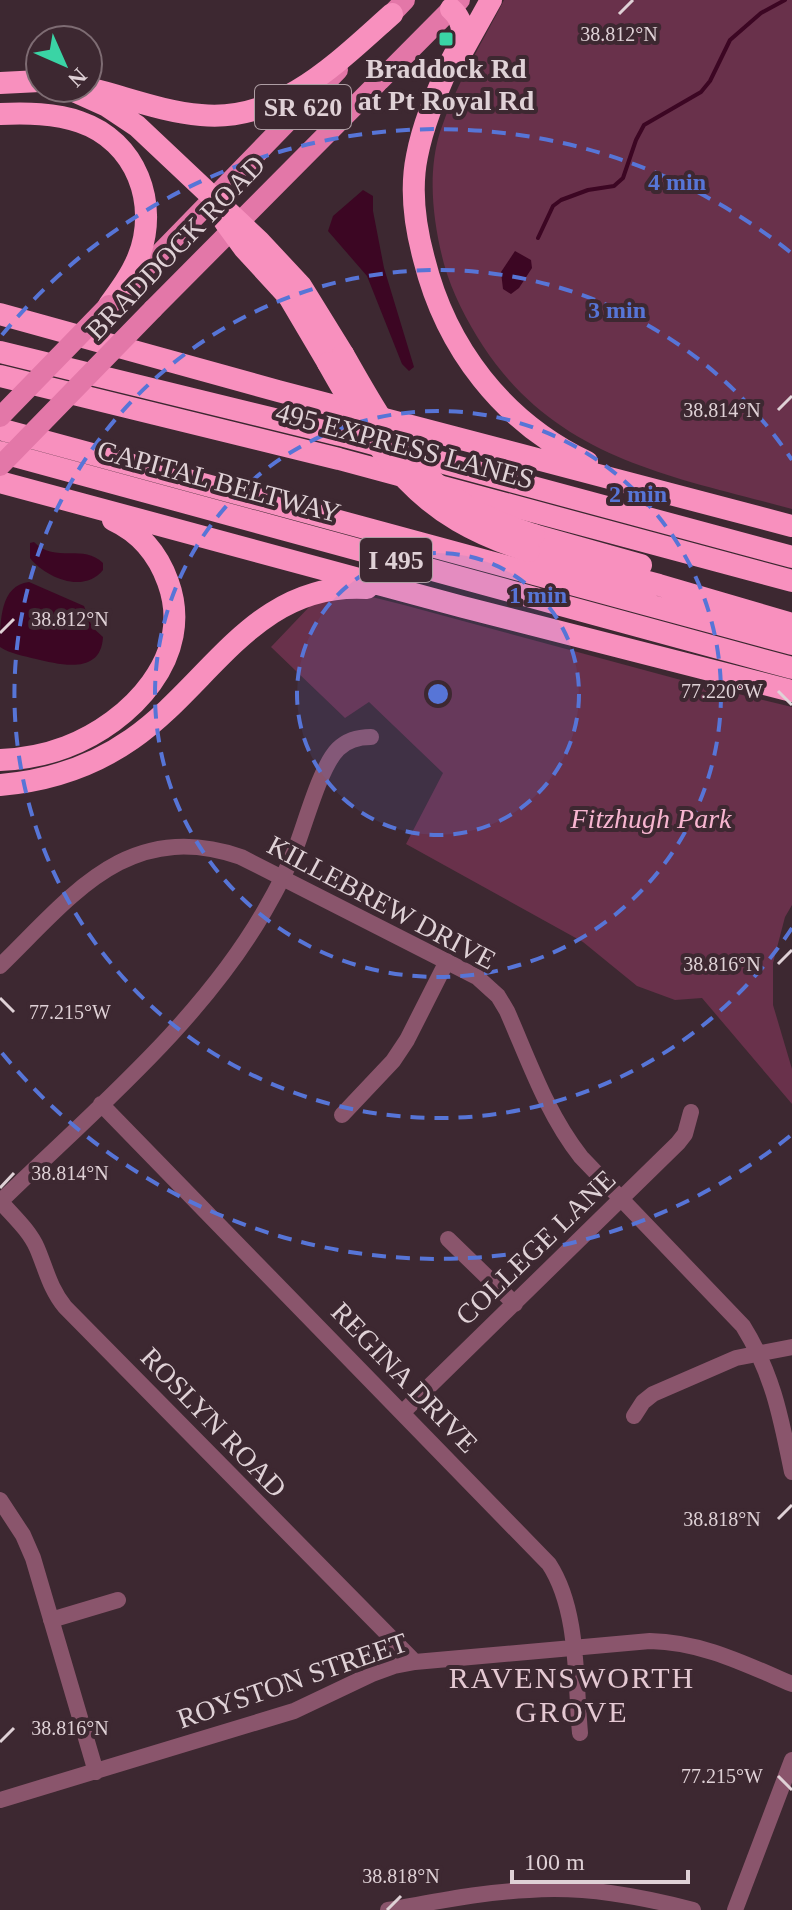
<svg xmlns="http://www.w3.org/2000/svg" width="792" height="1910" font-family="Georgia,serif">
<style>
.green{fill:#69314b}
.water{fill:#3c0623}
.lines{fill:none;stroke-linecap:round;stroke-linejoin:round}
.stream{stroke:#3c0623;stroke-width:4}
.minor{stroke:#8a556c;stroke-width:16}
.major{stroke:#e377a8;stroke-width:20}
.highway{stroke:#f890be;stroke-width:22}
.major-bridge{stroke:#e377a8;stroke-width:20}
.highway-bridge{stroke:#f890be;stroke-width:22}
.ticks{fill:none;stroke:#dfd1d6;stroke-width:3}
.ring{fill:none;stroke:#5775d7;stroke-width:4;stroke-dasharray:14 10}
.poi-dot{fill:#3ad4a5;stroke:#3d2831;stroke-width:3}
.labels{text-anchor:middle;stroke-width:8;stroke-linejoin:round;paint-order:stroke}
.shield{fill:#3d2831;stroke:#ae9ea4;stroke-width:2}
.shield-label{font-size:26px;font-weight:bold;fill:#dfd1d6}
.poi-label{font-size:28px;font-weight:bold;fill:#dfd1d6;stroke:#3d2831}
.street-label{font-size:28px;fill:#dfd1d6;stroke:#3d2831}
.park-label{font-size:28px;font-style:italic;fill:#f7b5d0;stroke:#3d2831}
.neighbourhood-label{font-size:30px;letter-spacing:2px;fill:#e4c8d2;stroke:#3d2831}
.ticks-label{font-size:20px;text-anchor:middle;fill:#dfd1d6;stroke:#3d2831;stroke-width:8;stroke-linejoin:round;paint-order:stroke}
.centre{fill:#5775d7;stroke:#3d2831;stroke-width:4}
.ring-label{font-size:24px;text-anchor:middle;font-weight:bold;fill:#5775d7;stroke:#3d2831;stroke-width:8;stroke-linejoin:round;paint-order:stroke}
</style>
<rect width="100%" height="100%" fill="#3d2831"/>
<path class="green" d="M504,0H792V509C671,476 557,459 483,346C467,321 452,293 444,264C433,222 427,174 440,132C455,86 482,43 504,0Z
M344,597H372L404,605L681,680L792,707V905L785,917L773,963V1005L792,1069V1104L702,998L675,1000L637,986L583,942L406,844L443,773L369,702L345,718L271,647L311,605Z"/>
<path class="water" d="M363,190L373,196V211L384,268L414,367L409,371L402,364L367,276L328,231L333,216Z
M515,251L531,260L532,268L519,288L511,294L503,289L501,272Z
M34,542C56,564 82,543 103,563V570C84,594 46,578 30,558V543Z
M29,582L84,606L92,627L103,637C101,675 61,665 36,659C24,656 11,654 0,647C0,622 0,585 29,582Z"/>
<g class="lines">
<path class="stream" d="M538,238L553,206L561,200L588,190L614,186L623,178L636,140L644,125L701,92L710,81L730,40L761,13L785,0"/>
<path class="minor" d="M0,966C72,896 128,818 241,857L477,977L498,996L507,1011C529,1061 547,1114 581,1157L743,1326C773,1374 781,1418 792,1472
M101,1104L549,1564C579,1610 575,1679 580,1733
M342,1115L393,1061L407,1040L447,961
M0,1202C92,1112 201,1022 265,910C276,891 287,870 295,850C305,825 320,767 338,749C347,740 358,737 371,737
M1,1202C13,1216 29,1230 37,1248C46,1269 50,1289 65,1307L415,1662
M448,1239L515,1304
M403,1412L678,1143L685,1134L691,1112
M634,1416L643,1402L653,1394L736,1358L792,1347
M0,1500L23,1535L33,1558L96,1772
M51,1620L118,1600
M0,1800L294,1711L372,1674L394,1666L415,1662L650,1641C702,1642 745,1664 792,1684
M388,1910C435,1902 481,1892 529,1890C585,1886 639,1896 693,1910
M735,1910L792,1760"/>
<path class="major" d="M382,24L405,0
M126,288L338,70
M153,309L460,0"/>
<path class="highway" d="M451,9C459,16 463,25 462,36C460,47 452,58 447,69C435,97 423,125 417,156C410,190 415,226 424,259C446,348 503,422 587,462
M462,52L491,0
M0,83L40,81
M67,88L107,106L137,126L259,241L301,286L343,354
M92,89C128,98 164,112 201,115C279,123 338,62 392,14
M0,114C26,113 55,113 80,122C136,141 160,204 138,258C131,275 120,290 109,305
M225,222L244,248L289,297L328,363
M0,314L278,391L792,526
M0,352L340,435L792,557
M0,376L339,459L792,581
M0,429L792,644
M0,452L792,668
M0,482L463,607L792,691
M534,535L641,565
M529,551L659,585L792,624
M0,760C22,759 45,755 66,747C131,722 195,656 168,582C158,554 141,533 113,520
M0,785C48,781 92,767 132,739C211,684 255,581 367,588"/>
<path class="major-bridge" d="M0,417L109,305
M0,466L153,309"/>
<path class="highway-bridge" d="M343,354C395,446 427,502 534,535
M328,363C382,459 417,517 529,551"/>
</g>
<path class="ticks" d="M619,14L633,0M778,410L792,396M0,633L14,619M778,691L792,705M778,964L792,950M0,998L14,1012M0,1188L14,1173M778,1519L792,1505M0,1742L14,1728M778,1776L792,1790M387,1910L401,1896"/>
<circle cx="438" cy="694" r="141" fill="#5775d7" fill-opacity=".12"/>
<g class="ring">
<circle cx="438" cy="694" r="141"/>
<circle cx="438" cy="694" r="283"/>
<path d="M792 928A424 424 0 1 1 792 460"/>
<path d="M790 1136A565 565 0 0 1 2 1053M2 335A565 565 0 0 1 790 252"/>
</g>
<rect class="poi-dot" x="438" y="31" width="16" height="16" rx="4"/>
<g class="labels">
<g class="shield">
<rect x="255" y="85" width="96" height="44" rx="6"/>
<rect x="360" y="538" width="72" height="44" rx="6"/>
</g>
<g class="shield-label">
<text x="303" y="116">SR 620</text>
<text x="396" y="569">I 495</text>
</g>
<g class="poi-label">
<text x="446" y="78">Braddock Rd<tspan x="446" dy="32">at Pt Royal Rd</tspan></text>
</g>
<g class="street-label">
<text transform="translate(175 247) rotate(-46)" y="10">BRADDOCK ROAD</text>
<text transform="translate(405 445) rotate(15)" y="10">495 EXPRESS LANES</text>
<text transform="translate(219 481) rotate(15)" y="10">CAPITAL BELTWAY</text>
<text transform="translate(382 902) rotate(28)" y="10">KILLEBREW DRIVE</text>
<text transform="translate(535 1247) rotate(-44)" y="10">COLLEGE LANE</text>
<text transform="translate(405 1377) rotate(46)" y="10">REGINA DRIVE</text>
<text transform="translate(214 1422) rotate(46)" y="10">ROSLYN ROAD</text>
<text transform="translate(292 1680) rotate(-19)" y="10">ROYSTON STREET</text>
</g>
<g class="park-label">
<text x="651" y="828">Fitzhugh Park</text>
</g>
<g class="neighbourhood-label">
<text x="572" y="1688">RAVENSWORTH<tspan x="572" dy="34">GROVE</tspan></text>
</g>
</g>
<g class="ticks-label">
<text x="619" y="41">38.812°N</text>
<text x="722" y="417">38.814°N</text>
<text x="70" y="626">38.812°N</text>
<text x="722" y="698">77.220°W</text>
<text x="722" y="971">38.816°N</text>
<text x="70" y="1019">77.215°W</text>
<text x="70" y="1180">38.814°N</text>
<text x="722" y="1526">38.818°N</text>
<text x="70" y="1735">38.816°N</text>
<text x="722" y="1783">77.215°W</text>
<text x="401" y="1883">38.818°N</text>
</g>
<circle cx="438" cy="694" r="12" class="centre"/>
<g class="ring-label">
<text x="677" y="190">4 min</text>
<text x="617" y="318">3 min</text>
<text x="638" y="502">2 min</text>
<text x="538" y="603">1 min</text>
</g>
<g transform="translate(64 64) rotate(135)"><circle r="38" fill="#3d2831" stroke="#7e6c73" stroke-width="2"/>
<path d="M0-6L14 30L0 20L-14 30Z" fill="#3ad4a5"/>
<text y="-12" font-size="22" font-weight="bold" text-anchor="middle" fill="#dfd1d6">N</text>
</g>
<path d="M512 1870v12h176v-12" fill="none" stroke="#dfd1d6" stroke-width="4"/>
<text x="524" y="1870" font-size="24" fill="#dfd1d6" stroke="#3d2831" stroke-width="6" paint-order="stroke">100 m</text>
</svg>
